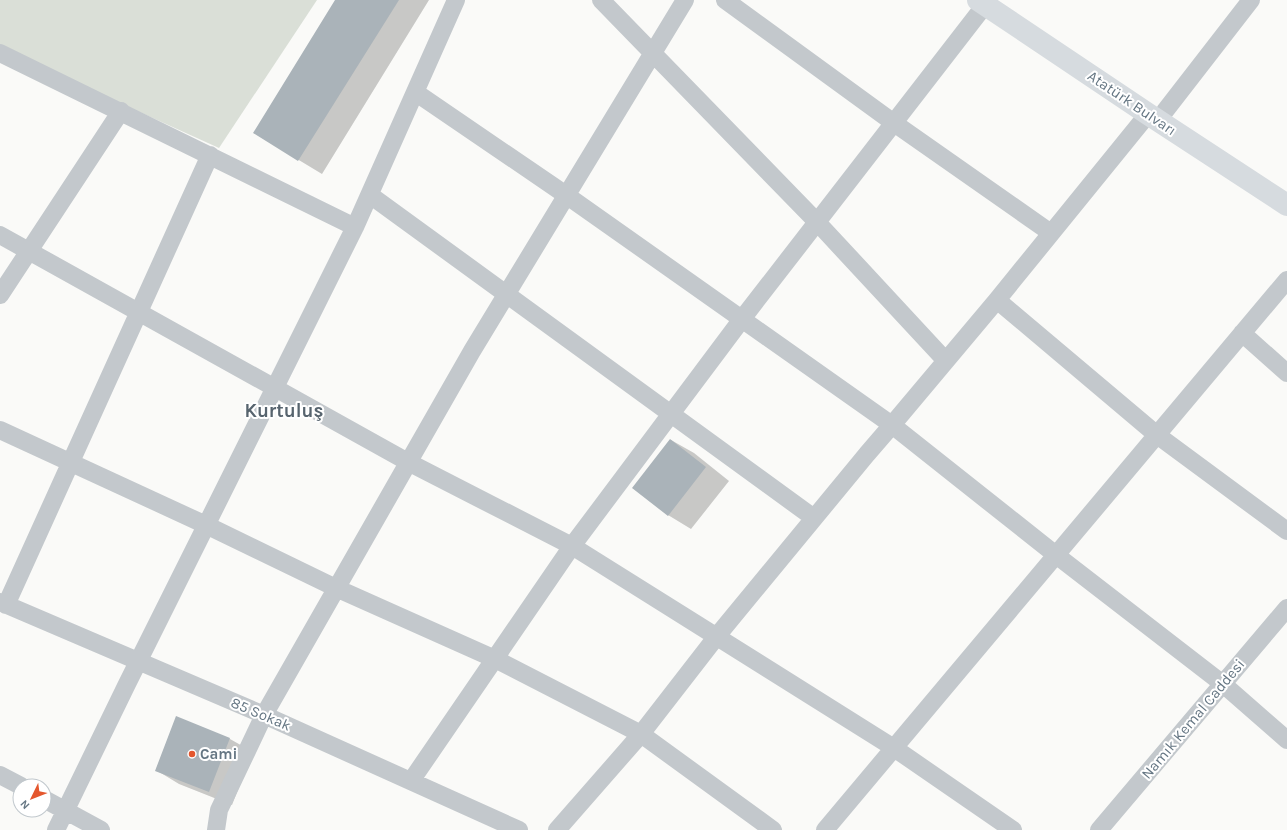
<svg xmlns="http://www.w3.org/2000/svg" width="1287" height="830" font-family="Karla,sans-serif">
<style>
.green{fill:#dadfd7}
.shadow{fill:#0003}
.building{fill:#aab3b9}
.lines{fill:none;stroke-linecap:round;stroke-linejoin:round}
.minor{stroke:#c3c8cc;stroke-width:18}
.secondary{stroke:#d6dbdf;stroke-width:22}
.poi-dot{fill:#e4572e;stroke:#fff;stroke-width:1.5}
.labels{text-anchor:middle;stroke-width:4;stroke-linejoin:round;paint-order:stroke}
.street-label{font-size:15px;fill:#657683;stroke:#fff}
.poi-label{font-size:15px;font-weight:bold;fill:#657683;stroke:#fff;text-anchor:start}
.district-label{font-size:19px;font-weight:bold;fill:#57646e;stroke:#fff}
</style>
<rect width="100%" height="100%" fill="#fafaf8"/>
<path class="green" d="M0,0H317L219,148L124,105L0,46Z"/>
<path class="shadow" d="M337,0H429L322,174L254,133Z
M671,440L694,453L729,481L691,529L668,515Z
M176,718L230,739L253,752L232,805L179,784L156,770Z"/>
<path class="building" d="M335,0H399L298,161L253,133Z
M670,439L706,467L668,516L632,488Z
M176,716L230,738L209,792L155,771Z"/>
<g class="lines">
<path class="minor" d="M601,0L817,222L946,361
M725,0L894,123L1051,233
M0,53L355,227
M415,92L566,195L892,425L1056,555L1223,684L1287,740
M1165,111L1251,0
M370,195L814,518
M0,235L408,462L572,546L894,748L1013,830
M0,295L121,111
M997,300L1157,435L1287,531
M1242,333L1287,373
M0,430L206,525L336,588L495,659L641,734L773,830
M0,602L264,715L519,830
M6,605L210,155
M0,775L21,786
M411,781L572,546L742,319L985,5
M44,799L101,830
M56,830L127,684L355,227L456,0
M216,830L219,810L264,715L472,351L685,0
M557,830L641,734L717,636L867,454L892,425L997,300L1148,114
M825,830L1287,280
M1099,830L1287,608"/>
<path class="secondary" d="M978,0L1148,114L1287,205"/>
</g>
<circle class="poi-dot" cx="192" cy="754" r="4"/>
<g class="labels">
<g class="street-label">
<text transform="translate(1132 103) rotate(34)" y="5">Atatürk Bulvarı</text>
<text transform="translate(261 714) rotate(23)" y="5">85 Sokak</text>
<text transform="translate(1193 719) rotate(-50)" y="5">Namık Kemal Caddesi</text>
</g>
<g class="poi-label">
<text x="200" y="759">Cami</text>
</g>
<g class="district-label">
<text x="284" y="417">Kurtuluş</text>
</g>
</g>
<g transform="translate(32 798) rotate(227)"><circle r="19" fill="#ffffff" stroke="#c1c8cd"/>
<path d="M0-3L7 15L0 10L-7 15Z" fill="#e4572e"/>
<text y="-6" font-size="11" font-weight="bold" text-anchor="middle" fill="#657683">N</text>
</g>
</svg>
